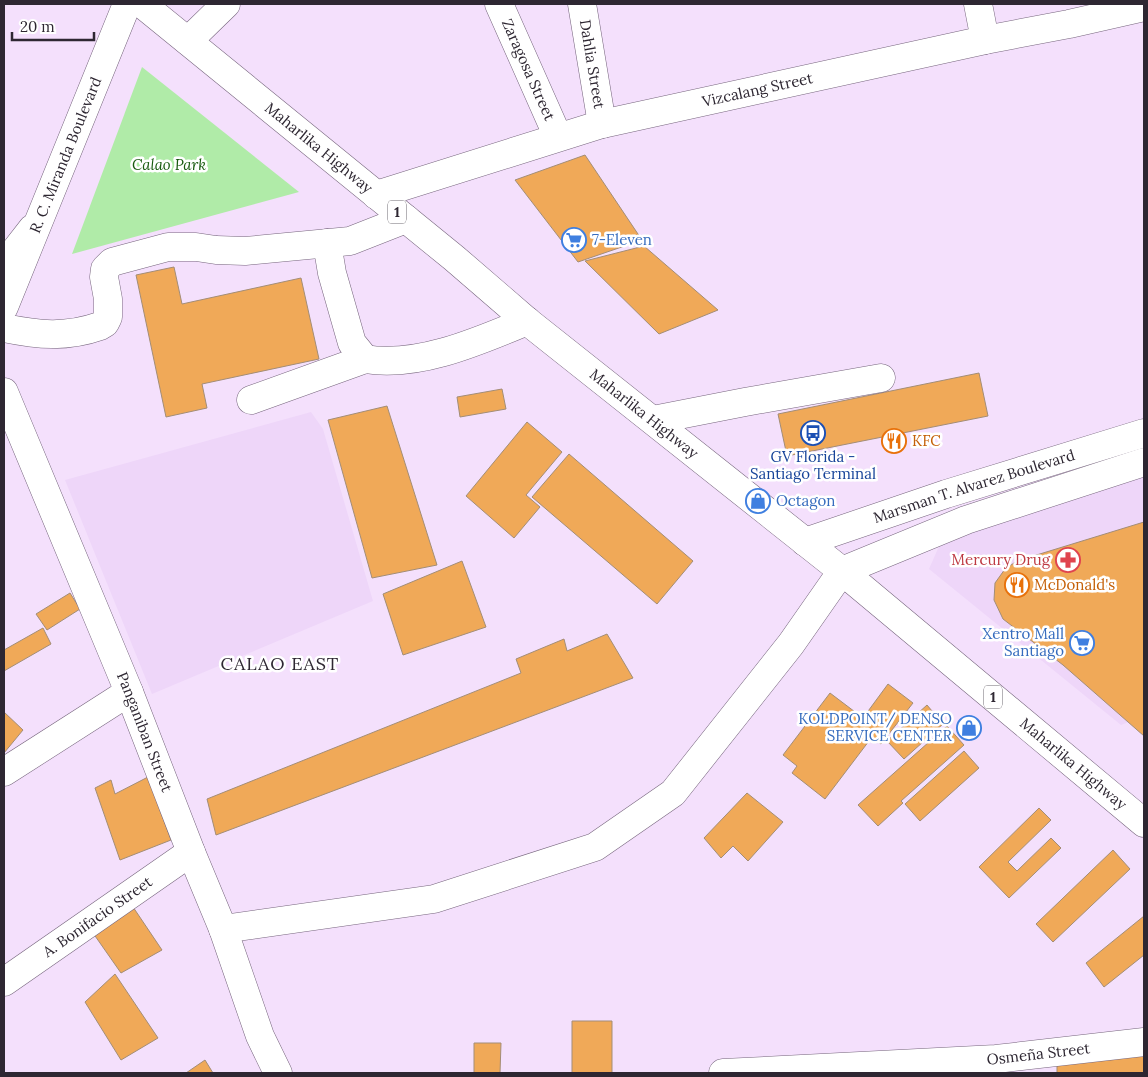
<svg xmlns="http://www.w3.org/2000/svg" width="1148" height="1077" font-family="Lora,serif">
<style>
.built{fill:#eed6f9}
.green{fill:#b0eba8}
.building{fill:#f0a958;stroke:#a38d76}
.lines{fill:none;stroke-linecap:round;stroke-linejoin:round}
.minor-casing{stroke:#76657d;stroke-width:29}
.major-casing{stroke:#76657d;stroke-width:29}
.minor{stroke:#fff;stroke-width:28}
.major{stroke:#fff;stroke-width:28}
.labels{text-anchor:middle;stroke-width:5;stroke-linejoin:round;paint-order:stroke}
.shield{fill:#fff;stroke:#6d6870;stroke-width:1}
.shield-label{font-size:14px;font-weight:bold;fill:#2e2732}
.street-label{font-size:15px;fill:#2e2732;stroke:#fff}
.park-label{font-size:15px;font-style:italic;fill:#175a0e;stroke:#fff}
.shop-label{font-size:15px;fill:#366cbe;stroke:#fff;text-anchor:start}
.food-label{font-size:15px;fill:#c56008;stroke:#fff;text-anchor:start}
.transit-label{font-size:15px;fill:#164399;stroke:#fff}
.health-label{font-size:15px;fill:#be3a42;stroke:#fff;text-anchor:end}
.quarter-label{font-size:18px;letter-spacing:1px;fill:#2e2732;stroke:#fff}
</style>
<rect width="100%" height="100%" fill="#f4e0fc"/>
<path class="built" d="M311,412L323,429L373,601L152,694L65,480Z
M1144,466V716L1121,725L929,569L940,544Z"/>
<path class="green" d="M142,67L299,192L72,254Z"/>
<path class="building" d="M585,155L642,240L578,262L515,180Z
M644,246L718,310L659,334L585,261Z
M174,267L182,304L301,278L319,359L202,384L207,408L166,417L136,275Z
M979,373L988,416L787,456L778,414Z
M502,389L506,409L460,417L457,397Z
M387,406L437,565L372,578L328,420Z
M527,422L562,452L526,495L540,507L514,538L466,496Z
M569,454L693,561L657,604L532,497Z
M1144,522V736L1063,665L1003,619L994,600L995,583L1005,569L1017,561Z
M462,561L486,627L403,655L383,594Z
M70,593L80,609L47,630L36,614Z
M43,628L51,644L4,671V650Z
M607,634L633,678L216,835L207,799L521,673L516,659L564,639L567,651Z
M888,684L913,703L881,744L872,737L825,799L792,773L797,766L783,755L830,693L863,718Z
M927,705L943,724L904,759L887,741Z
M4,712L23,730L4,753Z
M947,726L964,745L901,801L903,803L878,826L858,805Z
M964,751L979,768L920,821L905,804Z
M148,777L171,840L120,860L95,788L111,780L115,794Z
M747,793L783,822L748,861L733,846L721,858L704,838Z
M1039,808L1051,820L1008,862L1017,871L1051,838L1061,848L1009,898L979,867Z
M1113,850L1130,869L1053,942L1036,924Z
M131,904L162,950L121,973L93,933Z
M1144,916V955L1104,987L1086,963Z
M115,974L158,1038L121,1060L85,1002Z
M572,1021H612V1073H572Z
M474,1043H501L500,1073H474Z
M1144,1052V1073H1057V1053Z
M205,1060L213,1073H186Z"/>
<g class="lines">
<defs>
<g id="minor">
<path id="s1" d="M499,4L558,137"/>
<path id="s2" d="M582,4L602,124"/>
<path d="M978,4L985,40"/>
<path d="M188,41L226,4"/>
<path id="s3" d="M376,195L602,124L985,40L1069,24L1144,7"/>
<path d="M327,243L332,273L352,343L365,359C418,368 479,341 527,321"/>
<path d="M4,265L32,229"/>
<path d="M4,328C38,335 66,338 100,326L105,323L108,317V299L104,277L105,269L112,262L168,247H196L216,250L245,251L350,241L406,219"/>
<path id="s4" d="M4,392L129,692L191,852L223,929L260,1036L278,1073"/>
<path d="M251,400L365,359"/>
<path d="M653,420L745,402L881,378"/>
<path id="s5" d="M805,542L946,494L1144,433"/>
<path d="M4,772L129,692"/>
<path d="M223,929L434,899L595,847L673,793L791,644L842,571L966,520L1144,462"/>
<path id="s6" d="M4,982L191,852"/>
<path id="s7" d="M723,1073L996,1059L1144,1042"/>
</g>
<g id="major">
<path id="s8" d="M142,4L454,258L527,321L842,571L1144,823"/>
<path id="s9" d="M4,307L127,4"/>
</g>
</defs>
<use href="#minor" class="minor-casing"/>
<use href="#major" class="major-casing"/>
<use href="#minor" class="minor"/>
<use href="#major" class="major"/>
</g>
<defs>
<symbol id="supermarket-ring" viewBox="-11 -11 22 22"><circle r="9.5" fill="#fff" stroke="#3f7fe0" stroke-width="1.5"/><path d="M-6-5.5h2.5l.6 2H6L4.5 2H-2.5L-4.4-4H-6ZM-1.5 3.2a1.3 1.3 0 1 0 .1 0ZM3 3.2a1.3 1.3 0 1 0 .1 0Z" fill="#3f7fe0"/></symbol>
<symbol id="bus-ring" viewBox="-11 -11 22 22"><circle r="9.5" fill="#fff" stroke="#1a4fb4" stroke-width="1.5"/><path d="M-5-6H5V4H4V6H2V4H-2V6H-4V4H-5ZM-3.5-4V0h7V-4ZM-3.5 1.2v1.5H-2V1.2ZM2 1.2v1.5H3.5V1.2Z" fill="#1a4fb4"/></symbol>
<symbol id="restaurant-ring" viewBox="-11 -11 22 22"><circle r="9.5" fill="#fff" stroke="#e8710a" stroke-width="1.5"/><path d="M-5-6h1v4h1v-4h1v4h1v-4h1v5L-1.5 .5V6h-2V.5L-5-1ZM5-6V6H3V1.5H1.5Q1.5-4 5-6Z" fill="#e8710a"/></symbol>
<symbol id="shop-ring" viewBox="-11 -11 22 22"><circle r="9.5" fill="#fff" stroke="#3f7fe0" stroke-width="1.5"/><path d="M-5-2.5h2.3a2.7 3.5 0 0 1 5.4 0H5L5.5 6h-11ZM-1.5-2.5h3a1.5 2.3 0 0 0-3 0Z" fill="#3f7fe0"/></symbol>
<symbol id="pharmacy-ring" viewBox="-11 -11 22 22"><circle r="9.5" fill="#fff" stroke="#e0444e" stroke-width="1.5"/><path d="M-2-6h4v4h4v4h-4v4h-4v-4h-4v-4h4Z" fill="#e0444e"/></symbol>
</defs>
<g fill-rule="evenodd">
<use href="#supermarket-ring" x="560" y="226" width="28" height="28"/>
<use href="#bus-ring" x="799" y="419" width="28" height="28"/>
<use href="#restaurant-ring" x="880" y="427" width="28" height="28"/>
<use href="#shop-ring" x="744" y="487" width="28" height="28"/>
<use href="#pharmacy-ring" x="1054" y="546" width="28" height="28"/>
<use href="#restaurant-ring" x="1003" y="571" width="28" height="28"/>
<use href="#supermarket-ring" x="1068" y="629" width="28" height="28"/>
<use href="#shop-ring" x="955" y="714" width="28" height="28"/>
</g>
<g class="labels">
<g class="shield">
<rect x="388" y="200.5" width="18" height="23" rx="4"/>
<rect x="984" y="685.5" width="18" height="23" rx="4"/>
</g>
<g class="shield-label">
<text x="397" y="217">1</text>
<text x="993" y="702">1</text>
</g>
<g class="street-label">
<text dy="5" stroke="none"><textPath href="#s2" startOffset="61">Dahlia Street</textPath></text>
<text dy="5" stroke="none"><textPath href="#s1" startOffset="72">Zaragosa Street</textPath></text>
<text dy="5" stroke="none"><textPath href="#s3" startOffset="396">Vizcalang Street</textPath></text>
<text dy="5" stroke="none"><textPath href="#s8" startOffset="228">Maharlika Highway</textPath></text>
<text dy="5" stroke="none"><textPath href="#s9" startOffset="164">R. C. Miranda Boulevard</textPath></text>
<text dy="5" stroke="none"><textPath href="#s8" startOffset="648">Maharlika Highway</textPath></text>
<text dy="5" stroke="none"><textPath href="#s5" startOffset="178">Marsman T. Alvarez Boulevard</textPath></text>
<text dy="5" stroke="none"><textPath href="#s4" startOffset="368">Panganiban Street</textPath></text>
<text dy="5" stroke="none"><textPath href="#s8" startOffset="1202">Maharlika Highway</textPath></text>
<text dy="5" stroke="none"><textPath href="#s6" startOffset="114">A. Bonifacio Street</textPath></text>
<text dy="5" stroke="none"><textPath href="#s7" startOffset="316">Osmeña Street</textPath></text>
</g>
<g class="park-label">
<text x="169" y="170">Calao Park</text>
</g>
<g class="shop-label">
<text x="592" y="245">7-Eleven</text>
<text x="776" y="506">Octagon</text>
<text x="1064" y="639" text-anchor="end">Xentro Mall<tspan x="1064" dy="17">Santiago</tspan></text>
<text x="952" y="724" text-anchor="end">KOLDPOINT/ DENSO<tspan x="952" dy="17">SERVICE CENTER</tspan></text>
</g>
<g class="food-label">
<text x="912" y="446">KFC</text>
<text x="1034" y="590">McDonald's</text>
</g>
<g class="transit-label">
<text x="813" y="462">GV Florida -<tspan x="813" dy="17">Santiago Terminal</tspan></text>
</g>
<g class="health-label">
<text x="1050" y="565">Mercury Drug</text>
</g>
<g class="quarter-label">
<text x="280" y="670">CALAO EAST</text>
</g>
</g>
<rect width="1148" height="1077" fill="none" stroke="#2e2732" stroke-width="10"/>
<path d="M12 32v8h82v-8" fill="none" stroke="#2e2732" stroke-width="2.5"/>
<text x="20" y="32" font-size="15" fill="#2e2732" stroke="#ffffff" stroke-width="4" paint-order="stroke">20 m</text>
</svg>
